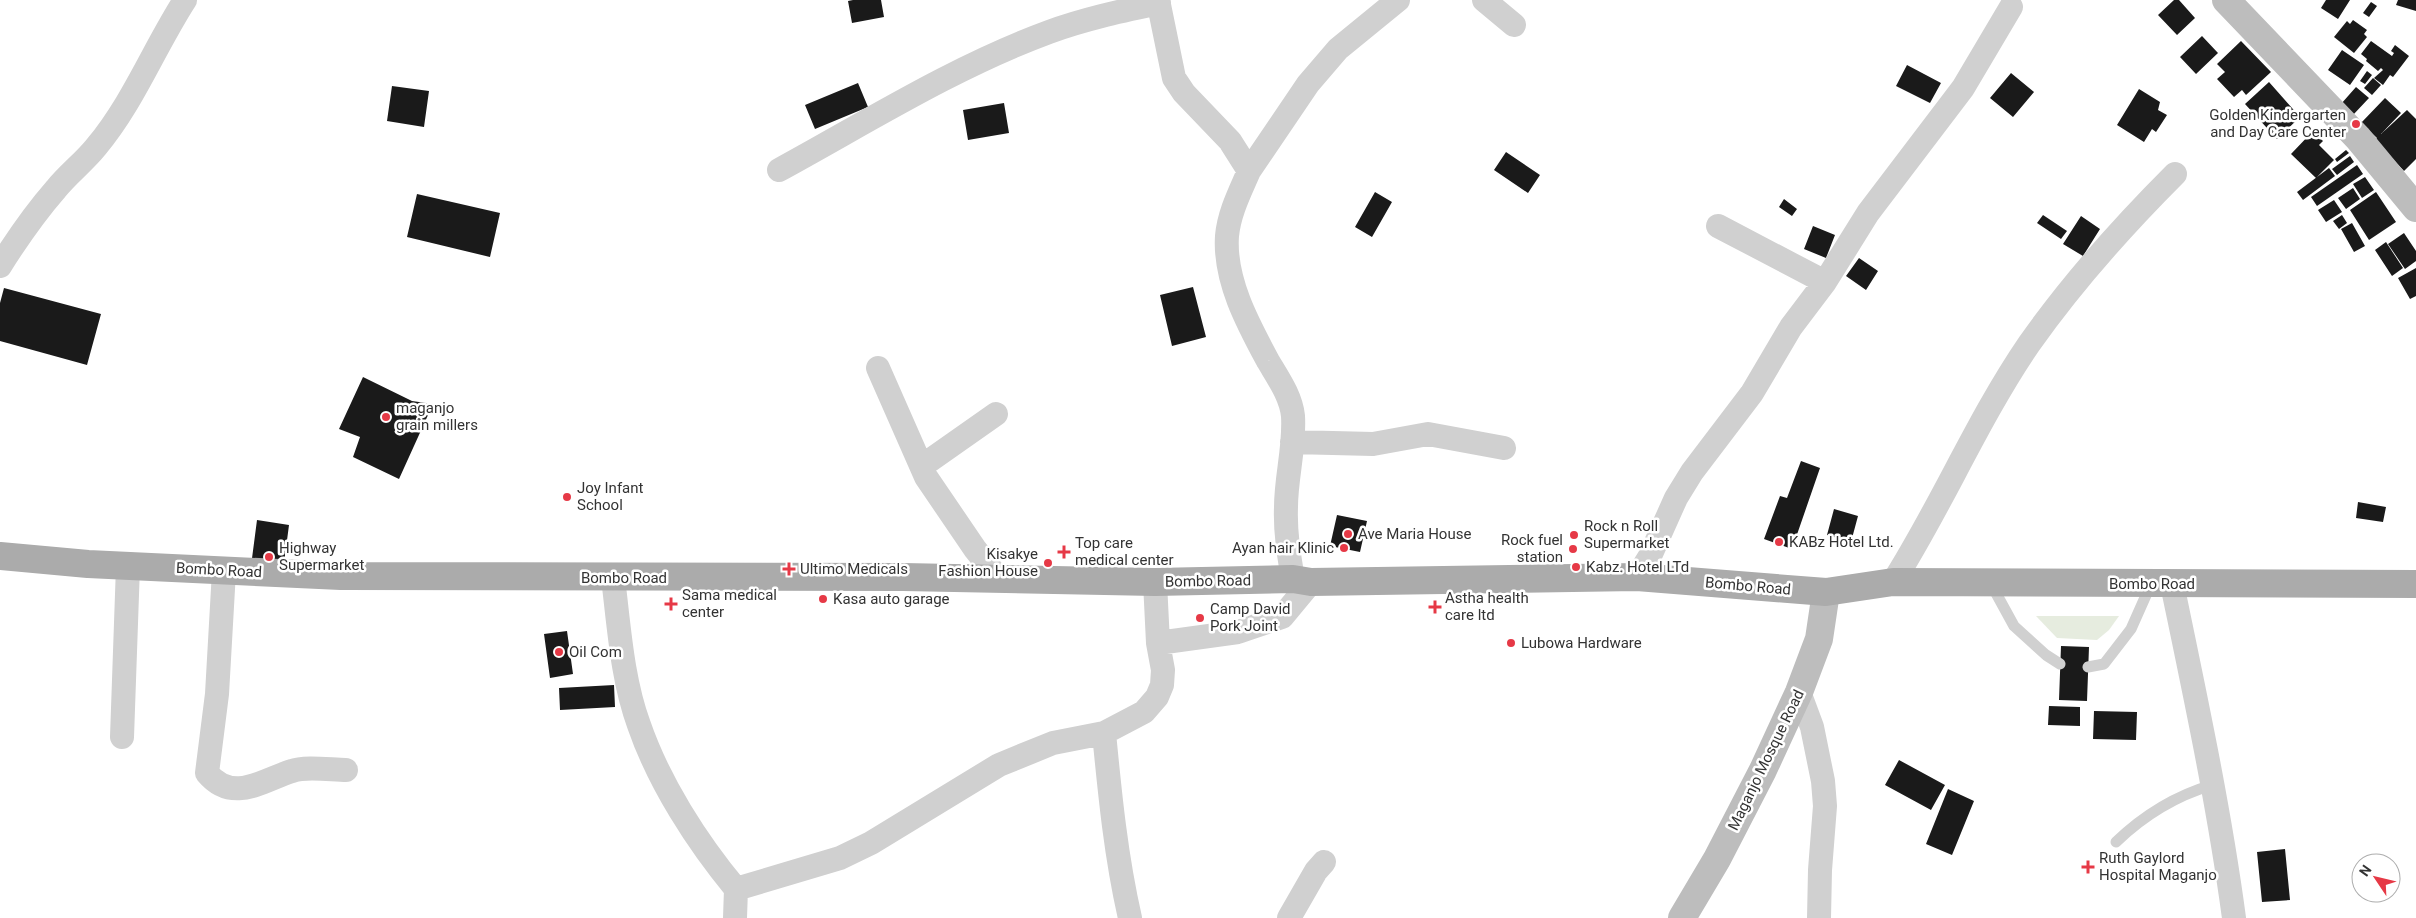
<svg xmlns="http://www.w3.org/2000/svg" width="2416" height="918" font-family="Roboto,sans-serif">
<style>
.green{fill:#e6ecdf}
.building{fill:#1a1a1a}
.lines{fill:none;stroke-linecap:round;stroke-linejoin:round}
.lane{stroke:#d0d0d0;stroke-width:11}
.street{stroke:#d0d0d0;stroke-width:24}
.secondary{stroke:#bdbdbd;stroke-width:28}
.primary{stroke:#ababab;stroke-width:28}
.poi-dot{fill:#e63946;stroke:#fff;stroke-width:2}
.labels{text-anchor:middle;stroke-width:5;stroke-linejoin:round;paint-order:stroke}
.poi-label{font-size:15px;fill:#333;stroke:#fff;text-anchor:start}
.street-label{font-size:15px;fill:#333;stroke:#fff}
</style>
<rect width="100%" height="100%" fill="#fff"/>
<path class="green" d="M2036,616H2119L2109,630L2097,640L2057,638Z"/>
<path class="building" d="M853,0H881L884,17L852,23L848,1Z
M2174,0H2179L2195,18L2177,35L2158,15Z
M2326,0H2350L2338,19L2321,8Z
M2398,0H2416V11L2396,5Z
M2371,2L2377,6L2369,17L2363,13Z
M2353,20L2367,30L2364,34L2367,37L2354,53L2334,37L2347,21L2350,24Z
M2202,36L2218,53L2196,74L2180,57Z
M2241,41L2271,72L2246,95L2242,90L2234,97L2217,79L2225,72L2217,64Z
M2371,41L2392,56L2394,53L2391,51L2395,45L2409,56L2393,77L2390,75L2383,85L2374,78L2383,70L2381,68L2378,71L2366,61L2367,59L2361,54Z
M2342,50L2364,65L2350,85L2328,70Z
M1907,65L1941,83L1930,103L1896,86Z
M2367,71L2372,75L2365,84L2360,81Z
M2011,73L2034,92L2013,117L1990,98Z
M2373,78L2381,85L2372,95L2364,88Z
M2269,82L2300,117L2277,139L2245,104Z
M858,83L868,107L815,129L805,105Z
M392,86L429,91L424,127L387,121Z
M2356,87L2369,98L2353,115L2341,104Z
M2139,89L2160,102L2158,110L2167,115L2156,132L2152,129L2144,142L2117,125Z
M2385,98L2401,113L2381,134L2407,110L2416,119V159L2404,171L2375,140L2377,138L2361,123Z
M1004,103L1009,133L968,140L963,110Z
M2313,131L2323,141L2319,145L2334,160L2316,178L2291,154Z
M2346,150L2349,153L2337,162L2335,159Z
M1506,152L1540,175L1528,193L1494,170Z
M2350,156L2354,162L2337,175L2332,169Z
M2357,165L2363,174L2317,206L2311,197Z
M2329,168L2335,176L2303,200L2297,192Z
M2365,177L2374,190L2362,198L2353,184Z
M2353,188L2360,199L2346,209L2338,198Z
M1375,192L1392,202L1372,237L1355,227Z
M2376,192L2396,222L2369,240L2350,210Z
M417,194L500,213L490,257L407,237Z
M1784,199L1797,209L1792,216L1779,207Z
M2334,200L2342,212L2326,222L2318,210Z
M2043,215L2067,231L2061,239L2037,223Z
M2342,215L2347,223L2339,229L2333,221Z
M2081,216L2100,229L2083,256L2063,244Z
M2352,223L2365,246L2354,252L2341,229Z
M1813,226L1835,235L1826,258L1804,249Z
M2404,233L2416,251V261L2405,269L2388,244Z
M2386,242L2403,268L2392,276L2375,250Z
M1859,258L1878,271L1866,290L1846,276Z
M2416,268V296L2410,299L2398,278Z
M1193,287L1206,337L1172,346L1160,295Z
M4,288L101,314L87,365L0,341V303Z
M363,377L412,401L433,404L399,479L353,457L360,437L339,429Z
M1801,461L1820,468L1792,549L1764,539L1780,496L1787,498Z
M2358,502L2386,507L2383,522L2356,518Z
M1834,509L1858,516L1851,542L1827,535Z
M1337,515L1367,521L1360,552L1330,546Z
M257,520L289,525L283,571L251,566Z
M567,631L573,674L550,678L544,634Z
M2061,646L2089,647L2087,701L2059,700Z
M614,685L615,707L560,710L559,688Z
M2049,706L2080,707V726L2048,725Z
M2094,711L2137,712L2136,740L2093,739Z
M1899,760L1945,785L1931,810L1885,785Z
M1948,789L1974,801L1952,855L1926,844Z
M2285,849L2290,900L2262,902L2257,852Z"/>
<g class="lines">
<path class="lane" d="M1991,584L2014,626L2046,655L2060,664
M2088,667L2104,664L2131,629L2151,584
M2116,842C2143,816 2175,796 2212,785"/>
<path class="street" d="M1158,0L1174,78L1184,93L1230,141L1249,171C1240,192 1229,213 1227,236C1224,280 1248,324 1268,361C1278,378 1291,396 1293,416C1295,447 1286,477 1286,507C1285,532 1289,556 1293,579
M1484,0L1514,25
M779,170C867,122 954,67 1049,32C1084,19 1122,11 1159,3
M1249,171L1308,84L1338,49L1398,0
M1718,226L1825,282
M0,266C17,239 35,213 56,189C68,174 84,162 96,147C133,103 154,48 185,0
M878,368L926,477L975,549L999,579
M1292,442L1373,444L1428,434L1504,448
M922,466L996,414
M224,571L217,694L207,773C233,804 263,780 292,771C305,766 332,770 346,770
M1637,577L1650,556L1676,498L1692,472L1752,393L1791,327L1825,282L1868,213L1963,88L2011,7
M613,578C619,626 622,679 639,725C659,783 697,842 736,889L735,918
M1893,582C1942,505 1977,420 2029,344C2072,283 2122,227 2175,174
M2172,584C2195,695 2219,806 2234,918
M1158,643L1238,632L1282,617L1311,582
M1799,692L1812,727L1823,781L1825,806L1820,870L1819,918
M1104,733C1110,795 1116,857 1130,918
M122,737L128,566
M736,889L840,858L871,843L999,765L1053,743L1104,733L1144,712L1157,697L1162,685L1163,670L1158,643L1155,582
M1289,918L1316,871L1324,862"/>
<path class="secondary" d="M2226,0L2358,138L2416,208
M1682,918L1717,859L1763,770L1799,692L1819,639L1826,592"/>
<path class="primary" d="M0,556L88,564L341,576L903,577L1155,582L1293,579L1311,582L1637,577L1826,592L1893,582L2416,584"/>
</g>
<g class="poi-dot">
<circle cx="2356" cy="124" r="5"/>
<circle cx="386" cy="417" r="5"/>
<circle cx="567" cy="497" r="5"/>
<circle cx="1348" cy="534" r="5"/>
<circle cx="1574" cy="535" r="5"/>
<circle cx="1779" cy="542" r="5"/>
<circle cx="1344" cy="548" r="5"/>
<circle cx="1573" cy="549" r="5"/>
<path d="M1061.5 544.5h5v5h5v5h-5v5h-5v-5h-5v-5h5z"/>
<circle cx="269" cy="557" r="5"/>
<circle cx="1048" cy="563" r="5"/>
<circle cx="1576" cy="567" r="5"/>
<path d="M786.5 561.5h5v5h5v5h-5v5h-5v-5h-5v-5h5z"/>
<circle cx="823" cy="599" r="5"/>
<path d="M668.5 596.5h5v5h5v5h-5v5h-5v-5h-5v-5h5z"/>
<path d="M1432.5 599.5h5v5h5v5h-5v5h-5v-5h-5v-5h5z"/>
<circle cx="1200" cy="618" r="5"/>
<circle cx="1511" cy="643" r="5"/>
<circle cx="559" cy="652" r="5"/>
<path d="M2085.5 859.5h5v5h5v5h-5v5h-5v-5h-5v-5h5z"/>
</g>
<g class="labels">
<g class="poi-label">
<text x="2346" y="120" text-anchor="end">Golden Kindergarten<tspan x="2346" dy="17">and Day Care Center</tspan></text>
<text x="396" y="413">maganjo<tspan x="396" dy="17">grain millers</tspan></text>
<text x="577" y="493">Joy Infant<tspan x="577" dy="17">School</tspan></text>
<text x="1584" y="531">Rock n Roll<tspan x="1584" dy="17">Supermarket</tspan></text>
<text x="1358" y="539">Ave Maria House</text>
<text x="1563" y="545" text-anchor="end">Rock fuel<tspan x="1563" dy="17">station</tspan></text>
<text x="1789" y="547">KABz Hotel Ltd.</text>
<text x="1075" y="548">Top care<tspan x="1075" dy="17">medical center</tspan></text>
<text x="279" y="553">Highway<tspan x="279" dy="17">Supermarket</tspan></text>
<text x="1334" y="553" text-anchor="end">Ayan hair Klinic</text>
<text x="1038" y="559" text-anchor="end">Kisakye<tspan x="1038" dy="17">Fashion House</tspan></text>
<text x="1586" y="572">Kabz. Hotel LTd</text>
<text x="800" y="574">Ultimo Medicals</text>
<text x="682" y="600">Sama medical<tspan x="682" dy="17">center</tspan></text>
<text x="1445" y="603">Astha health<tspan x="1445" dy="17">care ltd</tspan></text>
<text x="833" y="604">Kasa auto garage</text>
<text x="1210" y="614">Camp David<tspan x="1210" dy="17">Pork Joint</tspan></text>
<text x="1521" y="648">Lubowa Hardware</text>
<text x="569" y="657">Oil Com</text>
<text x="2099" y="863">Ruth Gaylord<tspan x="2099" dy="17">Hospital Maganjo</tspan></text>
</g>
<g class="street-label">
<text transform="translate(219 570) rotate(3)" y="5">Bombo Road</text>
<text x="624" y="583">Bombo Road</text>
<text transform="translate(1208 581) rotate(-1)" y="5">Bombo Road</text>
<text x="2152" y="589">Bombo Road</text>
<text transform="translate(1748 586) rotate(5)" y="5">Bombo Road</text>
<text transform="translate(1766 760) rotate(-64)" y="5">Maganjo Mosque Road</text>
</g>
</g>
<g transform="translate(2376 878) rotate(305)"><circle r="24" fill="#ffffff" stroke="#adadad"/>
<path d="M0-4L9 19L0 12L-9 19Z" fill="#e63946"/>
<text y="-8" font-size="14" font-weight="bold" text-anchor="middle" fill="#333333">N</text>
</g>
</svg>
